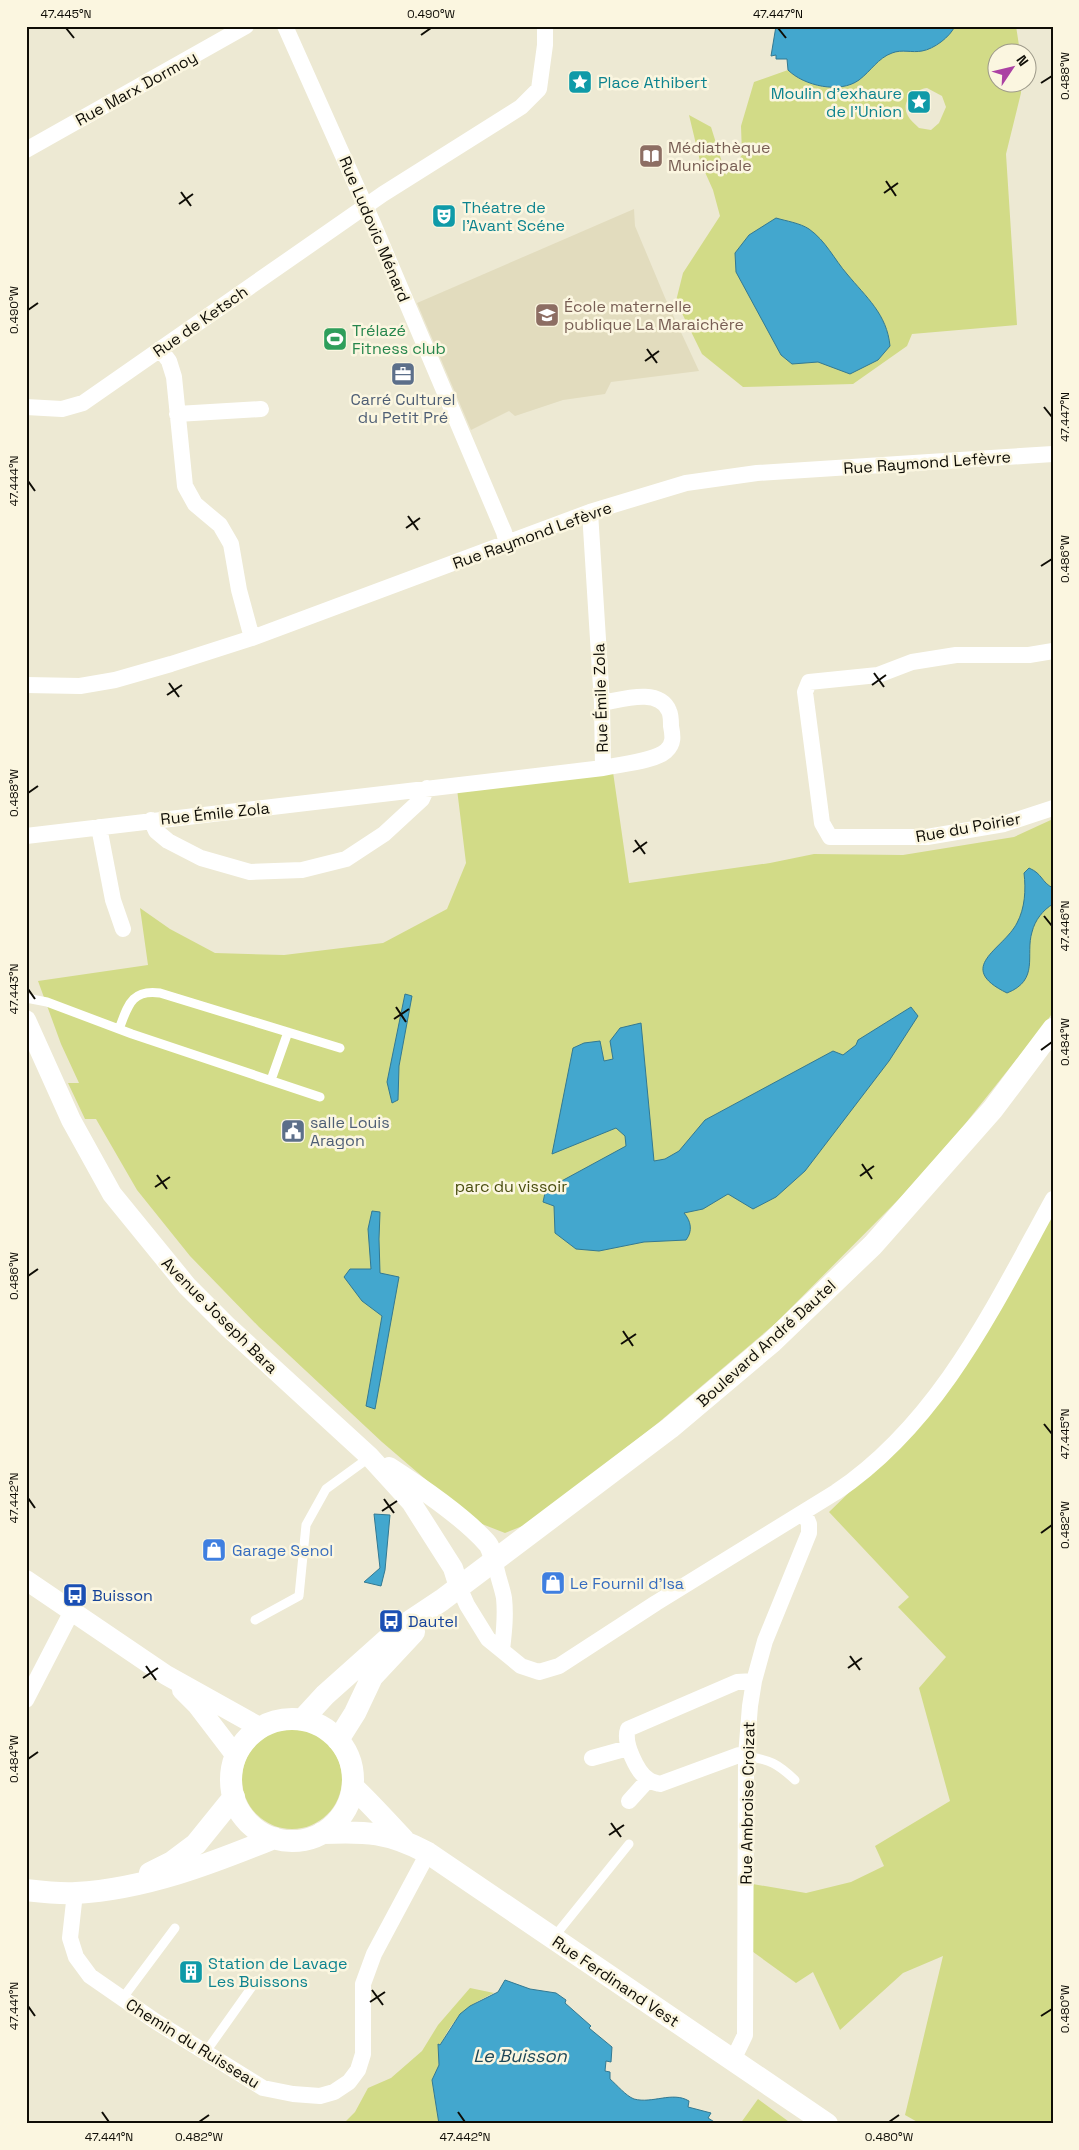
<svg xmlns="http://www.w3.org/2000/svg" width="1079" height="2150" font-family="'Space Grotesk',sans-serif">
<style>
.built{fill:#e2dcbe}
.green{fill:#d2db87;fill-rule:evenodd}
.water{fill:#43a7ce;stroke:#337992}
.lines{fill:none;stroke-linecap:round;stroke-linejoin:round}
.service{stroke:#fff;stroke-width:9}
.minor{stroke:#fff;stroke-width:16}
.tertiary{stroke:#fff;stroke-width:20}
.secondary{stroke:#fff;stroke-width:22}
.ticks{fill:none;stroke:#0f0d06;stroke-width:2}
.labels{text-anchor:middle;stroke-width:5;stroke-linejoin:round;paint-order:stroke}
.culture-label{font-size:16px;fill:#0d838f;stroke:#fbf6e0;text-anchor:start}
.street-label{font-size:16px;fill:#0f0d06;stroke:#fbf6e0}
.education-label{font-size:16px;fill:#785e54;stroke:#fbf6e0;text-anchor:start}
.leisure-label{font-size:16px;fill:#27864d;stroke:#fbf6e0;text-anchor:start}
.service-label{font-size:16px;fill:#4e5e75;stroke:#fbf6e0}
.park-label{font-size:16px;fill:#4a4e0f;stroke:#fbf6e0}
.shop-label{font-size:16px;fill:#366cbe;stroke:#fbf6e0;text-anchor:start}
.transit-label{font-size:16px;fill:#164399;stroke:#fbf6e0;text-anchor:start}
.water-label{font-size:18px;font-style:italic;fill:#1c4657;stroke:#fbf6e0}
.neatline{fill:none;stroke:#0f0d06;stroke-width:2}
.ticks-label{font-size:12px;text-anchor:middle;fill:#0f0d06}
</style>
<rect width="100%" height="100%" fill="#ede9d3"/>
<path class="built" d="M634,209L635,226L666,300L699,371L611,382L605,394L563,400L515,416L509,411L471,430L417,303Z"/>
<path class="green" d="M955,26H1016L1020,52H996V82L1021,83V93L1006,154L1017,325L912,334L907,346L853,384L743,387L702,354L676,301L683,273L720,216L713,190L700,161L689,115L711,127L726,175L742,155L741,126L754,82L788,70C804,86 840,94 859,80C871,71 878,58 892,53C902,49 912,53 922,51C934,49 950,37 955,26ZM927,88L942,96L946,107L939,123L931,130L919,128C915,124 910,120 908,116C900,101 914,90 927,88Z
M613,772L629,883L770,863L814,854L903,855L1014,837L1053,819V1012L1047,1021L965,1124L902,1196L776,1323L658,1423L590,1476L525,1525L505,1533L482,1524L452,1502L382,1442L259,1327L190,1256L137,1190L96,1119H85L68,1083H79L61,1044L38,981L148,965L140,908L170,929L215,953L284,955L383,943L447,909L466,863L457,789Z
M1053,1210V2124H921L905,2115L943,1956L903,1973L840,2030L813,1972L796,1983L749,1949L747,1883L806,1893L851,1882L884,1866L875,1846L950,1801L919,1688L946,1657L898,1607L909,1597L829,1512L923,1421Z
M242 1779a50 50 0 1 1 100 0a50 50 0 1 1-100 0Z
M470,1988L494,1993C466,2006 454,2018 440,2045H438L439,2065L432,2080L439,2124H343L355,2112L368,2088L391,2078L422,2051L438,2025Z
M758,2099L792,2124H740Z"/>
<path class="water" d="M776,26H955C950,37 934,49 922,51C912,53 902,49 892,53C878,58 871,71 859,80C840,94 804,86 788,70L787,59H776V55L771,56Z
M776,218C786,221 800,223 809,229C826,241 834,259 847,274C866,297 887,314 890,346L878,360L850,374L818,362L792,364L781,355L736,272L735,253L749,235Z
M1029,868C1043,874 1041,882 1053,888V904C1043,910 1035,920 1032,932C1025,955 1040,980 1007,993C954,967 1003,950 1017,923C1025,908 1026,890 1024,873Z
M405,994L412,996L399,1066L398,1100L392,1103L387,1082Z
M911,1007L918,1016L889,1061L805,1171L776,1197L753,1209L728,1194L703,1209L684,1213C691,1221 693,1231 686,1240L644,1242L599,1251L576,1249L555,1233L554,1206L543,1202L547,1184H556L626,1146L625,1136L616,1128L552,1154L573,1048L584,1043L600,1041L604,1061L613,1059L610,1041L620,1028L641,1023L654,1161L665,1159L679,1151L705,1120L833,1051L843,1055L856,1045L858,1040Z
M372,1211L380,1212L379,1239L380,1273L399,1277L375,1409L366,1406L382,1316L362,1301L344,1277L350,1269H371L368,1229Z
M374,1514L390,1515L385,1570L381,1586L364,1582L380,1568Z
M505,1980L530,1989L556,1993L566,2000L565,2003L591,2026L589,2028L612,2047L611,2062L606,2061L605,2071L610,2072V2079C617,2085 626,2096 634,2099C653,2104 672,2091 689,2101L688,2107L711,2113L708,2118L716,2123L439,2124L432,2080L439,2065L438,2044L440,2045L460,2014L470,2006L498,1992Z"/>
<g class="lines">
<path class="service" d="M26,998L47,1002L132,1034L320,1097
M119,1029C128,1006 131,989 160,993L340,1048
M271,1080L288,1032
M255,1620L299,1596L306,1525L326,1489L370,1457
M746,1756C770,1760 777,1763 795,1780
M554,1937L629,1844
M122,1999L175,1928
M205,2053L256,1981"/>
<path class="minor" d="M285,26L372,221L504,532L507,544
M26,150L246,26
M160,349L169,361L174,377L185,486L195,504L220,525L231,544L239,590L252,638
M26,407L62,409L83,403L383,194L521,107L539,89L545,45V26
M177,414L261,409
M590,512L602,703L603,768
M1053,651L1029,655H956L912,662L878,675L809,682L805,692L822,823L830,837H927L1004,824L1053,808
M26,685L80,686L115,680L171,664L252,638L590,512L686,483L757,473L1053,454
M151,820L156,831L168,841L201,858L250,872L302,870L346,859L384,834L422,799L427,788
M99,827L113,900L123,929
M26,836L603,768C619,764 654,762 666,751C674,744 673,736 671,726C671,722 671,715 669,711C659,687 621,700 602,703
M495,1560C496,1573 502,1586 504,1598C506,1616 504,1632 502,1650
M459,1587L467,1605L488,1639L521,1666L539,1672L559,1666L656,1603L836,1492C940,1422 994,1306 1053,1199
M26,1700L72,1611
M746,1756L739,1755L660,1784C657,1783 652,1782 649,1780C637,1773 623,1742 628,1729L737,1682L754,1681
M592,1758L628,1748
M629,1801L648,1780
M75,1893L70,1938L76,1957L90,1976L155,2021L263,2088L293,2094L320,2096L334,2092L349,2082L358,2070L363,2054V1984L374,1954L428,1853
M733,2060L745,2035L746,1756L750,1706L754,1681L765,1641L809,1533V1524L804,1512"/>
<path class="tertiary" d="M26,1020L71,1120L112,1194L187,1286L228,1327L370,1457L411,1502L453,1568L459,1587
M389,1467C420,1487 463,1516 487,1543C491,1547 492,1555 495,1560
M26,1580L166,1675L261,1728
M182,1690L197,1705L236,1756"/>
<path class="secondary" d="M231 1780a61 61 0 1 1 122 0a61 61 0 1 1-122 0Z
M302,1720L325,1695L400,1628L442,1600L670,1428L772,1342L873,1245L993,1109L1053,1029
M338,1740L355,1713L372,1677L414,1632
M353,1787C371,1804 387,1822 404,1840
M322,1833C366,1831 389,1832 428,1853L827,2124
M150,1873L172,1862L196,1844L234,1797
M26,1890C43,1892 59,1894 76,1893C145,1889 210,1864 274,1838"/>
</g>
<path class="ticks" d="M66,28L74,38M778,28L786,38M421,35L431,28M1041,83L1052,76M886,181L896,196M181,192L191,206M884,193L898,183M179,204L193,194M28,310L38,303M647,349L657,363M645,361L659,351M1044,407L1052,417M28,481L35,491M408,516L418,530M406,528L420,518M1041,566L1052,559M874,673L884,687M169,683L179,697M872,685L886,675M167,695L182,685M28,793L38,786M635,840L645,854M633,852L647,842M1044,916L1052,926M28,989L35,999M396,1007L406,1022M394,1019L409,1009M1041,1050L1052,1042M862,1164L872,1179M157,1175L167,1189M860,1176L874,1166M155,1187L170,1177M28,1276L38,1269M623,1331L633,1346M621,1344L636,1334M1044,1424L1052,1434M28,1498L35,1508M384,1499L394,1513M382,1511L397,1501M1041,1533L1052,1525M850,1656L860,1670M146,1666L156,1680M848,1668L862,1658M143,1678L158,1668M28,1759L38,1752M611,1823L621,1837M609,1835L624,1825M372,1990L383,2005M370,2002L385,1992M28,2006L35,2016M1041,2016L1052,2009M102,2112L109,2122M458,2112L465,2122M199,2122L209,2115M889,2122L899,2115"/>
<defs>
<symbol id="sight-square" viewBox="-11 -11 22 22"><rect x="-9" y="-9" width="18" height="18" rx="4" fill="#0f9aa8" stroke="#fbf6e0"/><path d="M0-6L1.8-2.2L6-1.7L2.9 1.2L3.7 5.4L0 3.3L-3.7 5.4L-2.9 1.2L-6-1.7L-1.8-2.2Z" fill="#fff"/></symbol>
<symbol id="library-square" viewBox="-11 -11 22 22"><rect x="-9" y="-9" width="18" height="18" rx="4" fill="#8d6e63" stroke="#fbf6e0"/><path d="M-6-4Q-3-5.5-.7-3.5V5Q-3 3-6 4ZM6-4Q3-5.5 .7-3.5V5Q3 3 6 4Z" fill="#fff"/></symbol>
<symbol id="theatre-square" viewBox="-11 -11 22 22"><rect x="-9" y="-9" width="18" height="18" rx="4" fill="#0f9aa8" stroke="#fbf6e0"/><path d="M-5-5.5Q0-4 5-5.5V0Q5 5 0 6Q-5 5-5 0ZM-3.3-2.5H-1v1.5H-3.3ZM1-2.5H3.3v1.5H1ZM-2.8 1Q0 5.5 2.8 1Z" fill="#fff"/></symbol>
<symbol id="school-square" viewBox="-11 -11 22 22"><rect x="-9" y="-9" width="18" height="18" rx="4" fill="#8d6e63" stroke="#fbf6e0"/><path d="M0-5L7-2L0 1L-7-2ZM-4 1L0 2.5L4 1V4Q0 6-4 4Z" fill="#fff"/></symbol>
<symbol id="stadium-square" viewBox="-11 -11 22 22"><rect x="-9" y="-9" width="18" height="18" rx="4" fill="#2e9e5b" stroke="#fbf6e0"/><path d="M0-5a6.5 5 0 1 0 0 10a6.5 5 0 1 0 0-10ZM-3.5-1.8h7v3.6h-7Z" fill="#fff"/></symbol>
<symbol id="office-square" viewBox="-11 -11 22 22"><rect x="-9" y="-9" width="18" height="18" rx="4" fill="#5c6f8a" stroke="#fbf6e0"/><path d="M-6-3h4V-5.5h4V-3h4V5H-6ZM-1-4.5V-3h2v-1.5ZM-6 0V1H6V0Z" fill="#fff"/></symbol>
<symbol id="civic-square" viewBox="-11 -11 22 22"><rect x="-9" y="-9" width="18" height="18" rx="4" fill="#5c6f8a" stroke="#fbf6e0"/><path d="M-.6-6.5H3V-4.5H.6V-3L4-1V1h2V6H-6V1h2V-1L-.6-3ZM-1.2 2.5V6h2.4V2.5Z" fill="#fff"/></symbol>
<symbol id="shop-square" viewBox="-11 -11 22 22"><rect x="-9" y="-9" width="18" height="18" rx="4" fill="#3f7fe0" stroke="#fbf6e0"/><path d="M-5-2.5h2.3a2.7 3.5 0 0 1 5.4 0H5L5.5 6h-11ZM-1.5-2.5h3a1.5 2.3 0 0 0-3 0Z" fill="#fff"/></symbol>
<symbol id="bus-square" viewBox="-11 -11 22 22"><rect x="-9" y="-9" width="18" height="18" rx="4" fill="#1a4fb4" stroke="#fbf6e0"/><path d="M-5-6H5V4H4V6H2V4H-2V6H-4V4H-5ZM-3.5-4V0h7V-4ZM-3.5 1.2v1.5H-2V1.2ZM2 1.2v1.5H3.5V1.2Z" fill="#fff"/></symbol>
<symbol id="building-square" viewBox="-11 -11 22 22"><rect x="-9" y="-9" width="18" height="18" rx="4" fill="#0f9aa8" stroke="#fbf6e0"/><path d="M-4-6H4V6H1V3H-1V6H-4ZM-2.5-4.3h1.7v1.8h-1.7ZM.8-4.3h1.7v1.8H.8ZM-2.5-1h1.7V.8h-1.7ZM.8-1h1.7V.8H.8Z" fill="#fff"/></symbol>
</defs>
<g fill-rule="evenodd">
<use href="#sight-square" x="566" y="68" width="28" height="28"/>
<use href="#sight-square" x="905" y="88" width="28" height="28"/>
<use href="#library-square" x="637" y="142" width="28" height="28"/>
<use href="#theatre-square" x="430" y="202" width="28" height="28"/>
<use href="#school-square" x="533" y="301" width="28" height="28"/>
<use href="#stadium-square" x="321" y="325" width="28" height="28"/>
<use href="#office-square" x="389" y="360" width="28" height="28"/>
<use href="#civic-square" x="279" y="1117" width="28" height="28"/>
<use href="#shop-square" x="200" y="1536" width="28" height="28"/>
<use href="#shop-square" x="539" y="1569" width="28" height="28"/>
<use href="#bus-square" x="61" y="1581" width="28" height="28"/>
<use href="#bus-square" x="377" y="1607" width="28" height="28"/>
<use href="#building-square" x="177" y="1958" width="28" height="28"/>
</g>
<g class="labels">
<g class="culture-label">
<text x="598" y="88">Place Athibert</text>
<text x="902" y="99" text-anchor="end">Moulin d'exhaure<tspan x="902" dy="18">de l'Union</tspan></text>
<text x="462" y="213">Théatre de<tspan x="462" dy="18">l'Avant Scéne</tspan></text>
<text x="208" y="1969">Station de Lavage<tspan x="208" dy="18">Les Buissons</tspan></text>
</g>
<g class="street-label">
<text transform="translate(136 88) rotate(-29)" y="6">Rue Marx Dormoy</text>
<text transform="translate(375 229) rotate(67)" y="6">Rue Ludovic Ménard</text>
<text transform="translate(200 321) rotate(-35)" y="6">Rue de Ketsch</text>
<text transform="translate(927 462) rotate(-4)" y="6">Rue Raymond Lefèvre</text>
<text transform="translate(532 535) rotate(-20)" y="6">Rue Raymond Lefèvre</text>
<text transform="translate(600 698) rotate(-92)" y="6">Rue Émile Zola</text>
<text transform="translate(215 813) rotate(-6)" y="6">Rue Émile Zola</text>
<text transform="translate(968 827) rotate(-10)" y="6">Rue du Poirier</text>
<text transform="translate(220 1315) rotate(45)" y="6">Avenue Joseph Bara</text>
<text transform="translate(766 1343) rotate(-42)" y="6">Boulevard André Dautel</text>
<text transform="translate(747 1803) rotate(-89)" y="6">Rue Ambroise Croizat</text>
<text transform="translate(616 1981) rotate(34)" y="6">Rue Ferdinand Vest</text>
<text transform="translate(193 2043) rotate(32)" y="6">Chemin du Ruisseau</text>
</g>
<g class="education-label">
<text x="668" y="153">Médiathèque<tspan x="668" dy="18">Municipale</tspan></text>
<text x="564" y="312">École maternelle<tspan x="564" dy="18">publique La Maraichère</tspan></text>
</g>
<g class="leisure-label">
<text x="352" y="336">Trélazé<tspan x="352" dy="18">Fitness club</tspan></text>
</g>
<g class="service-label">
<text x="403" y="405">Carré Culturel<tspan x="403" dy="18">du Petit Pré</tspan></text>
<text x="310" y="1128" text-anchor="start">salle Louis<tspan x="310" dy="18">Aragon</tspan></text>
</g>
<g class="park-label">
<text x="511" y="1192">parc du vissoir</text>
</g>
<g class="shop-label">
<text x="232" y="1556">Garage Senol</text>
<text x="570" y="1589">Le Fournil d'Isa</text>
</g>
<g class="transit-label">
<text x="92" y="1601">Buisson</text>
<text x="408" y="1627">Dautel</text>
</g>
<g class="water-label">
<text x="520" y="2062">Le Buisson</text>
</g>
</g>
<rect width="1079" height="2150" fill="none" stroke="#fbf6e0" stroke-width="55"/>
<g transform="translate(1012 68) rotate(55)"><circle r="24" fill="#fbf6e0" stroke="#9d9989"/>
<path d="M0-4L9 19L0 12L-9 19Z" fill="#ab41a3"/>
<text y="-8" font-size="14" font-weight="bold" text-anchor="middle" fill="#0f0d06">N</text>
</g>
<rect x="28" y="28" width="1024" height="2094" class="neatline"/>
<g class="ticks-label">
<text x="66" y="18">47.445°N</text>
<text x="431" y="18">0.490°W</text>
<text x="778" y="18">47.447°N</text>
<text transform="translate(1065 76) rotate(-90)" y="4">0.488°W</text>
<text transform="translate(14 310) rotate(-90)" y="4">0.490°W</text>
<text transform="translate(1065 417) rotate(-90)" y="4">47.447°N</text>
<text transform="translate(14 481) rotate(-90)" y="4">47.444°N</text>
<text transform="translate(1065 559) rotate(-90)" y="4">0.486°W</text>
<text transform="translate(14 793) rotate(-90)" y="4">0.488°W</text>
<text transform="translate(1065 926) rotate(-90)" y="4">47.446°N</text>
<text transform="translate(14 989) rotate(-90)" y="4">47.443°N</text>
<text transform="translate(1065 1042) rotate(-90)" y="4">0.484°W</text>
<text transform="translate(14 1276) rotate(-90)" y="4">0.486°W</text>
<text transform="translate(1065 1434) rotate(-90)" y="4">47.445°N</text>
<text transform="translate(14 1498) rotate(-90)" y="4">47.442°N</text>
<text transform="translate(1065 1525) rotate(-90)" y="4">0.482°W</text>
<text transform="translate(14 1759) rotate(-90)" y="4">0.484°W</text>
<text transform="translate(14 2006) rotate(-90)" y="4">47.441°N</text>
<text transform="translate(1065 2009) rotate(-90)" y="4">0.480°W</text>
<text x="109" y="2141">47.441°N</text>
<text x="199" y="2141">0.482°W</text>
<text x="465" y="2141">47.442°N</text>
<text x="889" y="2141">0.480°W</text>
</g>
</svg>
